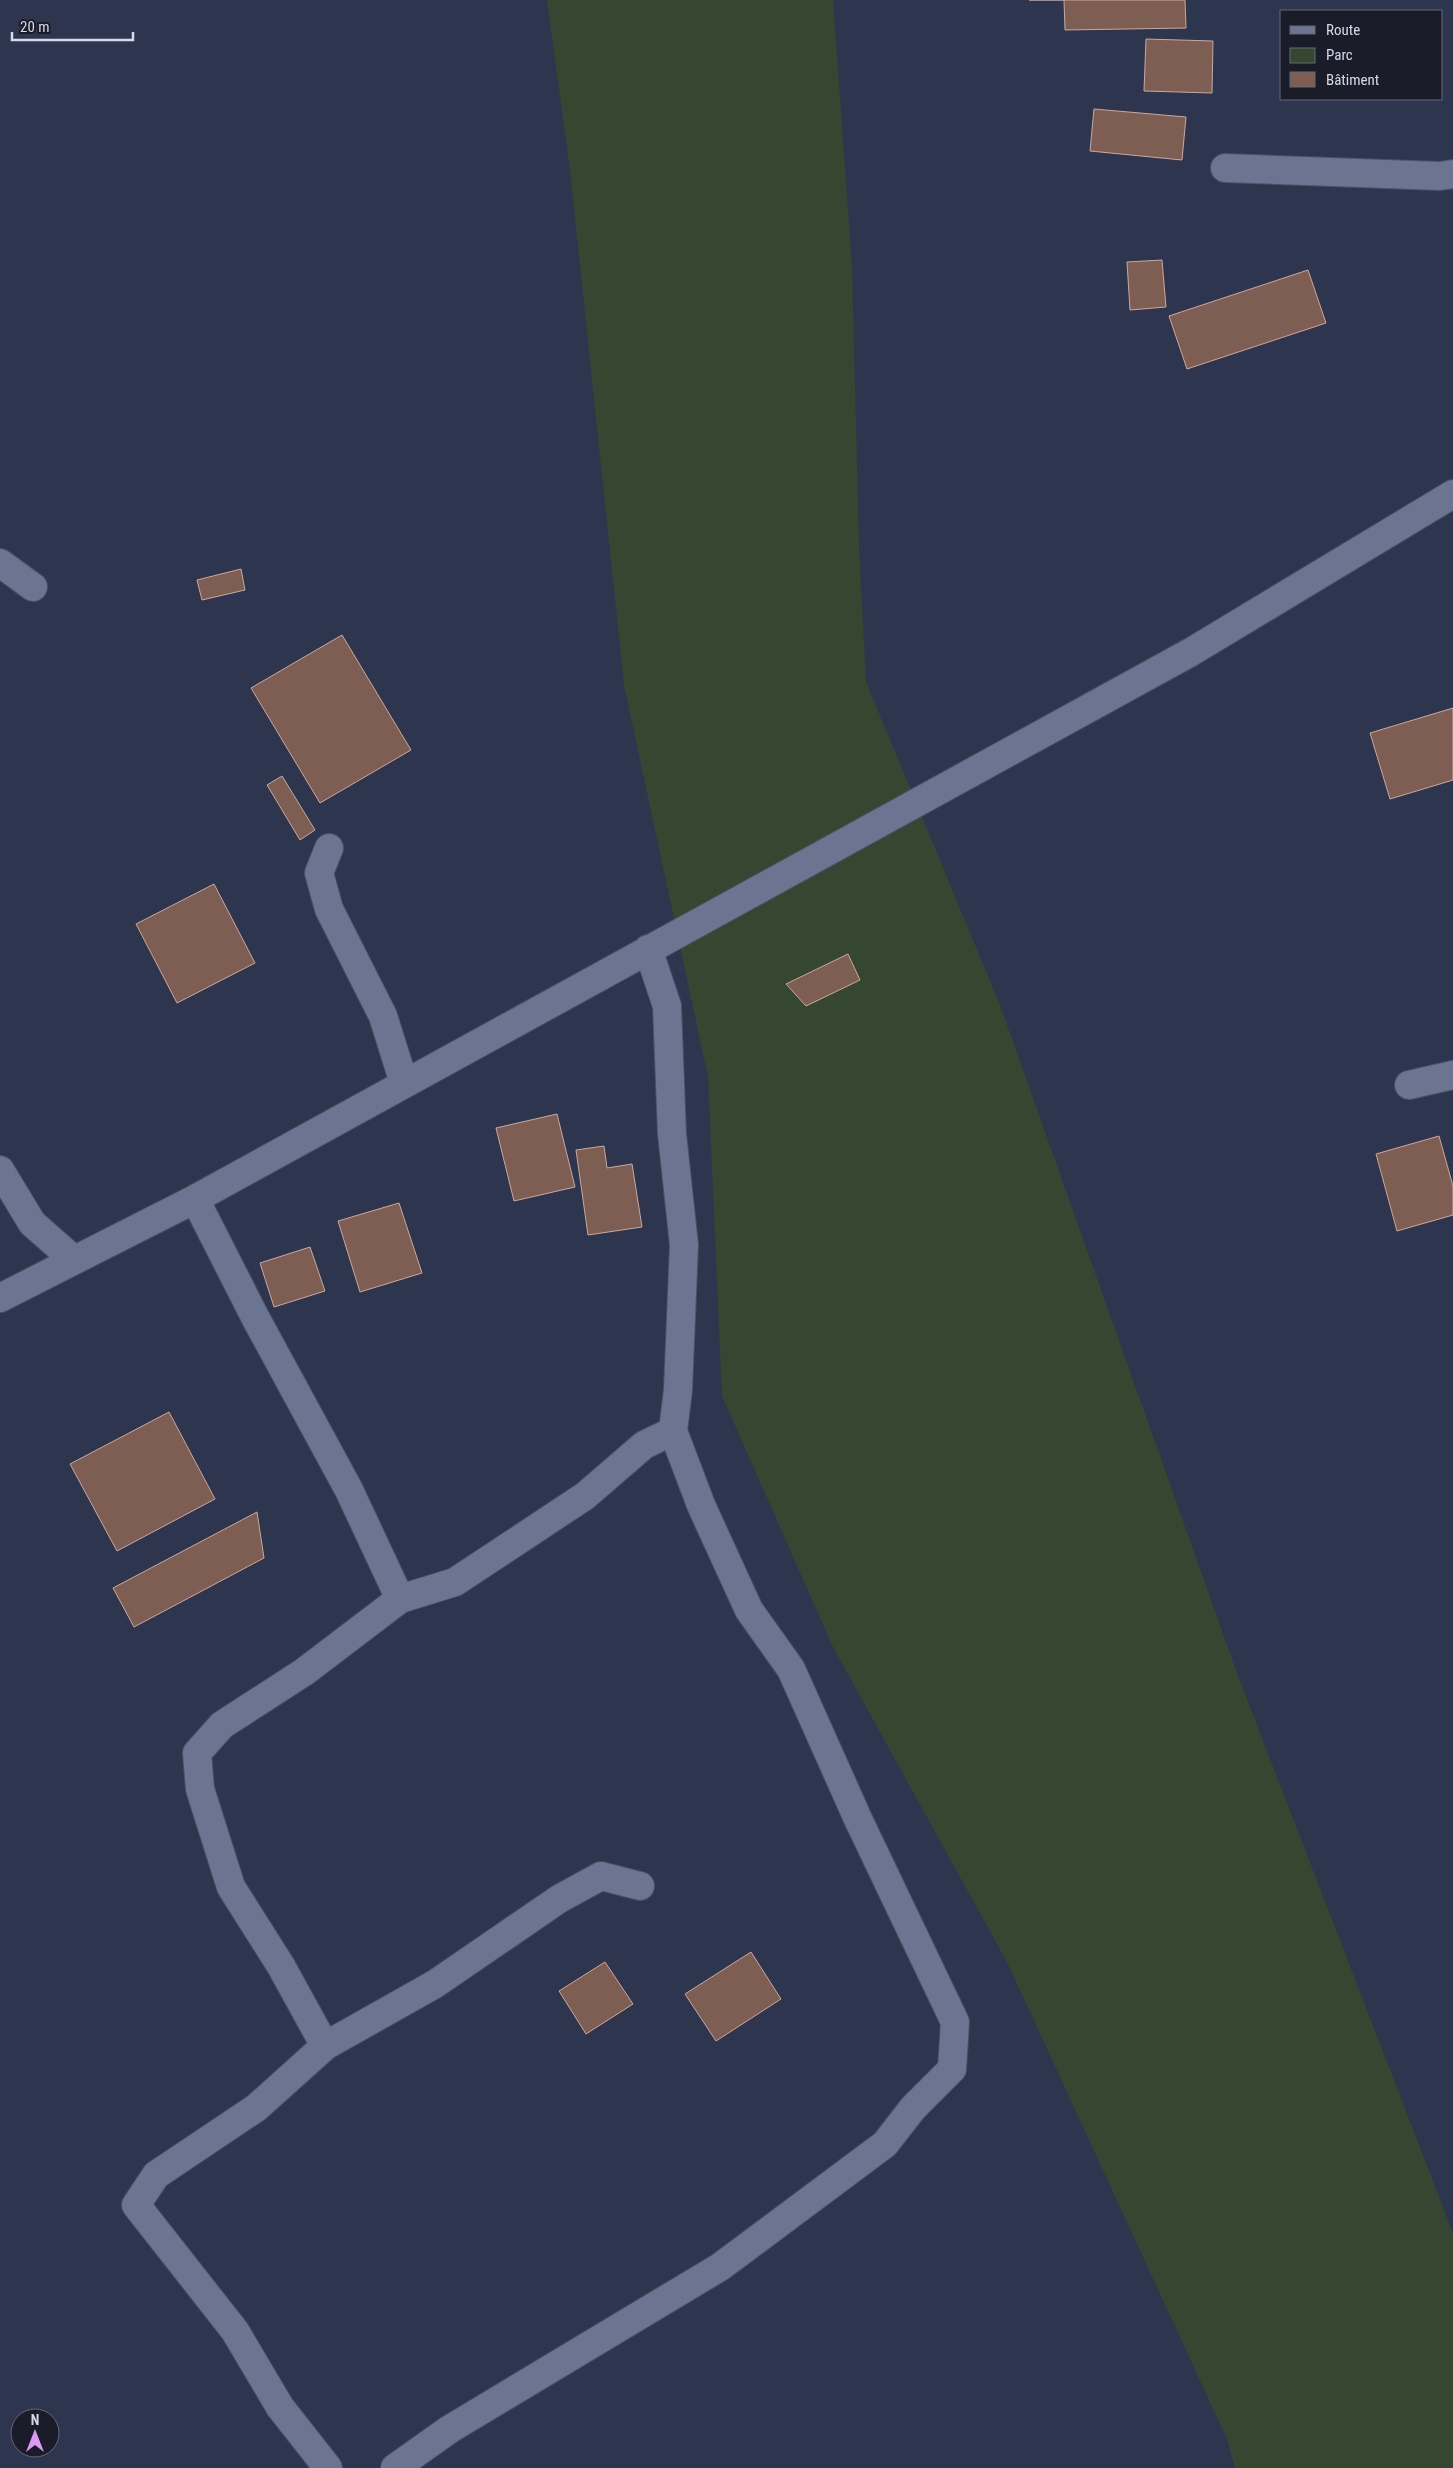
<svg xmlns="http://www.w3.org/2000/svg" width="1453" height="2468" font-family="'Roboto Condensed',sans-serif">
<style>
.green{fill:#364731}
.building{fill:#7e5e53;stroke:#cca89d}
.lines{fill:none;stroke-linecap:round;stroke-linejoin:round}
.minor-casing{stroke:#4b5166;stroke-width:30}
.minor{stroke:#6b7591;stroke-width:28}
</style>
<rect width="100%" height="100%" fill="#2e354e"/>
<path class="green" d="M547,0H833L852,266L859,546L866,682L1000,1005L1238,1676L1453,2233V2468H1235L1227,2439L1007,1962L833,1647L722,1396L708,1077L624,685L570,170Z"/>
<path class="building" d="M1029,0H1185L1186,28L1065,30L1064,0Z
M1146,39L1213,41L1212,93L1144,91Z
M1094,109L1186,117L1182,160L1090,151Z
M1162,260L1166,307L1130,310L1127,262Z
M1308,270L1326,323L1187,369L1169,316Z
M241,569L245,590L202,600L197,580Z
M342,635L411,750L320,803L251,688Z
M1453,708V780L1390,799L1370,733Z
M282,776L315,830L300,840L267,785Z
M214,884L255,963L177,1003L136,924Z
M848,954L860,980L806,1006L786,984Z
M557,1114L575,1187L514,1201L496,1128Z
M1439,1136L1453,1186V1215L1397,1231L1376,1154Z
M604,1146L607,1168L632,1164L642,1227L588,1235L576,1150Z
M399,1203L422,1273L360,1292L338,1221Z
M310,1247L325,1291L274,1307L260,1263Z
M169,1412L215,1499L117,1551L70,1464Z
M257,1512L264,1558L134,1627L113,1588Z
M751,1952L781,1999L716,2041L685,1994Z
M605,1962L633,2004L586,2034L559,1991Z"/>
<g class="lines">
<defs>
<path id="minor" d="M1225,168L1440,176L1453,174
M0,563L33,587
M329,848L319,873L329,909L383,1016L404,1083
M1409,1085L1453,1075
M0,1170L32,1223L74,1260
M195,1199L255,1317L349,1490L400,1599L304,1672L222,1725L197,1753L200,1789L231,1887L281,1966L325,2046L256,2108L156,2175L136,2205L235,2331L280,2407L328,2468
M0,1298L195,1199L1191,652L1453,494
M400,1599L455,1582L585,1496L644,1445L673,1431
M325,2046L435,1984L559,1899L601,1876L640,1886
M395,2468L450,2429L720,2267L885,2144L913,2108L952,2069L955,2022L858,1819L791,1669L749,1610L701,1505L673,1431L678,1390L684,1245L672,1134L667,1006L648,949"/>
</defs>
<use href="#minor" class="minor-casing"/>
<use href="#minor" class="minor"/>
</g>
<rect x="1280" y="10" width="162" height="90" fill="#1a1d29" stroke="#646976"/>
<rect x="1290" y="26" width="25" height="8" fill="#6b7591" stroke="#646976"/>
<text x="1326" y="35" font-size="15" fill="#d4daea">Route</text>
<rect x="1290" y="48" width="25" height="15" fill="#364731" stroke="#646976"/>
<text x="1326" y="60" font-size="15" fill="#d4daea">Parc</text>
<rect x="1290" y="72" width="25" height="15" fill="#7e5e53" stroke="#646976"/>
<text x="1326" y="85" font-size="15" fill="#d4daea">Bâtiment</text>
<g transform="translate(35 2433)"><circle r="24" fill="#1a1d29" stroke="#646976"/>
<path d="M0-4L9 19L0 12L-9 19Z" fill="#dc99f4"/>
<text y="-8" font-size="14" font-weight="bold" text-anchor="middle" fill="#d4daea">N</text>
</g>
<path d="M12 32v8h121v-8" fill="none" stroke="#d4daea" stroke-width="2.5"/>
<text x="20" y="32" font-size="15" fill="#d4daea" stroke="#1a1d29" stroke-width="4" paint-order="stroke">20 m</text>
</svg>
